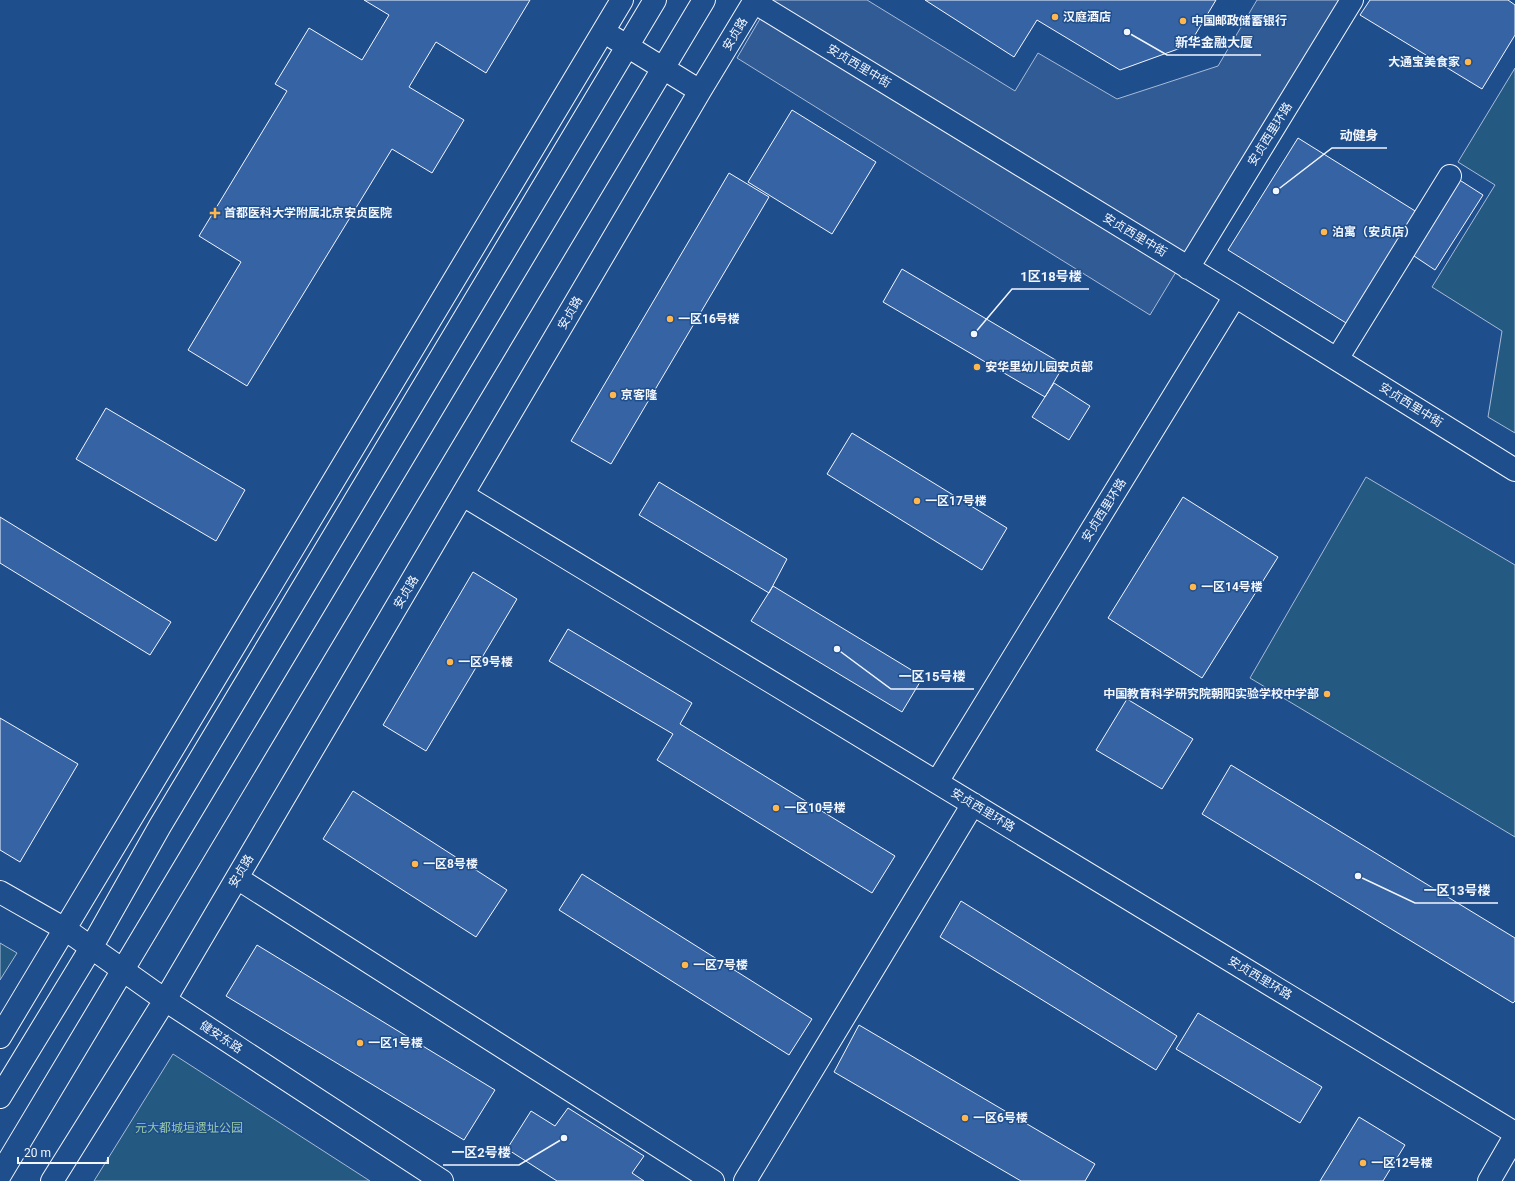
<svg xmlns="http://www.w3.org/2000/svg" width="1515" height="1181" font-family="Roboto,'Noto Sans SC',sans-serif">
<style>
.green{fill:#245a82;stroke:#a8bbd7}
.parking{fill:#305b95;stroke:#a8bbd7}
.building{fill:#3563a3;stroke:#f2f6ff}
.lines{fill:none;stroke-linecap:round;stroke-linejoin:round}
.minor-casing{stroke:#f2f6ff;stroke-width:24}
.minor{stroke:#1f4e8c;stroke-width:22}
.poi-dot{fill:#ffb74d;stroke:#1f4e8c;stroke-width:1.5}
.labels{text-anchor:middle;stroke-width:3;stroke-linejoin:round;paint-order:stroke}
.poi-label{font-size:12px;font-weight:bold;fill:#f2f6ff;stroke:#1f4e8c;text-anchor:start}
.street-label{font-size:12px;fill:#f2f6ff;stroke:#1f4e8c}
.park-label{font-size:12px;fill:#97c8a6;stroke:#1f4e8c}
.leader{fill:none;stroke:#f2f6ff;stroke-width:1.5}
.callout-dot{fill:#f2f6ff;stroke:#1f4e8c;stroke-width:1.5}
.callout-label{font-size:13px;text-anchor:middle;font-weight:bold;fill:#f2f6ff;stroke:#1f4e8c;stroke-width:3;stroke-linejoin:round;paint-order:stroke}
</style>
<rect width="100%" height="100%" fill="#1f4e8c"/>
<path class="green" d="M1515,68V433L1488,417L1502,331L1432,287L1495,185L1458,162Z
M1366,477L1515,565V837L1250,678Z
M0,943L17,953L0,980Z
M173,1054L370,1181H94Z"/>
<path class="parking" d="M771,0H867L1015,91L1038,53L1117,99L1218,66L1257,0H1340L1150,315L737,58Z"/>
<path class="building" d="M364,0H530L486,73L436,42L409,87L464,120L432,173L392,149L247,386L188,350L241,262L199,236L287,91L275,84L309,28L362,60L389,15Z
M925,0H1216L1189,45L1120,70L1037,20L1014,57Z
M1370,0H1508L1515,5V35L1482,89L1360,15Z
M792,110L876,162L832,234L748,182Z
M1298,138L1420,214L1351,326L1228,250Z
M729,173L769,197L611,464L571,441Z
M1458,179L1483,195L1435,270L1411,254Z
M902,269L1064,365L1045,397L883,302Z
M1054,383L1090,406L1069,440L1032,417Z
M106,408L245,490L216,541L76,459Z
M852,433L1007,528L982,570L827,474Z
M659,482L787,559L769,593L639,515Z
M1183,497L1278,557L1202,678L1108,618Z
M0,517L171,622L150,655L0,563Z
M473,572L517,599L426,751L383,725Z
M773,586L923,677L902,712L751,621Z
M568,629L692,703L680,724L895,856L872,893L657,760L673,734L549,661Z
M1127,699L1193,739L1162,789L1096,750Z
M0,718L78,764L20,862L0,850Z
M1231,765L1515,938V1001L1513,1003L1202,814Z
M353,791L507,890L476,937L323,839Z
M582,874L812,1019L789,1055L559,910Z
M961,901L1177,1036L1156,1070L940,937Z
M257,945L495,1090L464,1140L226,996Z
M1198,1013L1322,1087L1300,1123L1176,1049Z
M859,1025L1095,1164L1085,1181H1021L834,1072Z
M568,1108L644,1156L632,1173L644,1181H557L507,1149L531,1111L555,1126Z
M1359,1117L1405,1145L1383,1181H1320Z"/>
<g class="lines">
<defs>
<path id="minor" d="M754,2L1235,296L1515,470
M614,38L700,91
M1188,268L1352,0
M1337,359L1450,176
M463,495L1515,1133
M937,782L1235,296
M237,878L713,1181
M0,892L65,929L165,1000L442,1181
M0,1037L622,0
M0,1097L91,948L160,826L655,0
M0,1175L704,0
M52,1181L165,1000L700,91L755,0
M745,1181L973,804
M1489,1181L1515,1136"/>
</defs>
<use href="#minor" class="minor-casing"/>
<use href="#minor" class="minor"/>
</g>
<g class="poi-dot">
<circle cx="1055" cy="17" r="4"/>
<circle cx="1183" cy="21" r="4"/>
<circle cx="1468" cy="62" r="4"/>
<path d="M213 207h4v4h4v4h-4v4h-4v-4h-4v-4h4z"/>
<circle cx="1324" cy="232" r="4"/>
<circle cx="670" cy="319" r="4"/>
<circle cx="977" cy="367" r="4"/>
<circle cx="613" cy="395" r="4"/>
<circle cx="917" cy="501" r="4"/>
<circle cx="1193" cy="587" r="4"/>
<circle cx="450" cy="662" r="4"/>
<circle cx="1327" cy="694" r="4"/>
<circle cx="776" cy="808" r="4"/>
<circle cx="415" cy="864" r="4"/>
<circle cx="685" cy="965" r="4"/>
<circle cx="360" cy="1043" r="4"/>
<circle cx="965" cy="1118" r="4"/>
<circle cx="1363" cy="1163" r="4"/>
</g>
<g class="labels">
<g class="poi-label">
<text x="1063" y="21">汉庭酒店</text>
<text x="1191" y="25">中国邮政储蓄银行</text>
<text x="1460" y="66" text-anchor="end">大通宝美食家</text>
<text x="224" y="217">首都医科大学附属北京安贞医院</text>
<text x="1332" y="236">泊寓（安贞店）</text>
<text x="678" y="323">一区16号楼</text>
<text x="985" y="371">安华里幼儿园安贞部</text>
<text x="621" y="399">京客隆</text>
<text x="925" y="505">一区17号楼</text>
<text x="1201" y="591">一区14号楼</text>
<text x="458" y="666">一区9号楼</text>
<text x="1319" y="698" text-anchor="end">中国教育科学研究院朝阳实验学校中学部</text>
<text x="784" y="812">一区10号楼</text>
<text x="423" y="868">一区8号楼</text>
<text x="693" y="969">一区7号楼</text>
<text x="368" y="1047">一区1号楼</text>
<text x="973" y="1122">一区6号楼</text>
<text x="1371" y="1167">一区12号楼</text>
</g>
<g class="street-label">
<text transform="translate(735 34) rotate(-59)" y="4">安贞路</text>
<text transform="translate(859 66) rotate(31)" y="4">安贞西里中街</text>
<text transform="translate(1270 134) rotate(-58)" y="4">安贞西里环路</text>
<text transform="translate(1135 235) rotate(31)" y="4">安贞西里中街</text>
<text transform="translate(570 313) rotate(-60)" y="4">安贞路</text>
<text transform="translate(1411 405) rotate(32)" y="4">安贞西里中街</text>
<text transform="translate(1104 510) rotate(-58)" y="4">安贞西里环路</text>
<text transform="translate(406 592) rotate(-59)" y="4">安贞路</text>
<text transform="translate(983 810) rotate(31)" y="4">安贞西里环路</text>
<text transform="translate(241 871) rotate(-59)" y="4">安贞路</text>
<text transform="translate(1260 978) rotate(31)" y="4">安贞西里环路</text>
<text transform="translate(221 1037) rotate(33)" y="4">健安东路</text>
</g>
<g class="park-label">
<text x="189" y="1132">元大都城垣遗址公园</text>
</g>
</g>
<path class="leader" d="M1127 32L1167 55H1261M1276 191L1332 148H1387M974 334L1012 289H1089M837 649L891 689H974M1358 876L1415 903H1498M564 1138L519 1165H443"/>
<g class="callout-dot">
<circle cx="1127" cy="32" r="4"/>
<circle cx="1276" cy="191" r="4"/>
<circle cx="974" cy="334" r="4"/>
<circle cx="837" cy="649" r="4"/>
<circle cx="1358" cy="876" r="4"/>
<circle cx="564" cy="1138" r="4"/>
</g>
<g class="callout-label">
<text x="1214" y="47">新华金融大厦</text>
<text x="1359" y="140">动健身</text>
<text x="1051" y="281">1区18号楼</text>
<text x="932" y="681">一区15号楼</text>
<text x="1457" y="895">一区13号楼</text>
<text x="481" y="1157">一区2号楼</text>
</g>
<path d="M18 1157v6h90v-6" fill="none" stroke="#f2f6ff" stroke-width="2"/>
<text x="24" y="1157" font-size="12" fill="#f2f6ff" stroke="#1f4e8c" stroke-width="3" paint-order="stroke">20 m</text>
</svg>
